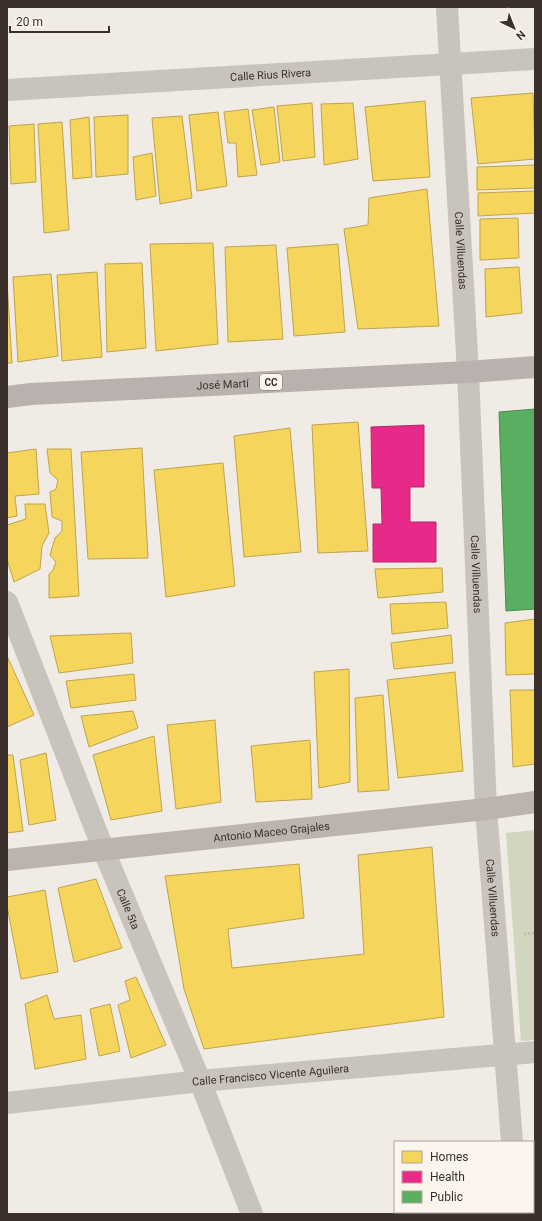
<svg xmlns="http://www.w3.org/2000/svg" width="542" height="1221" font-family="Roboto,sans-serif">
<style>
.green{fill:#d1d6bf}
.homes{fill:#f6d55c;stroke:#bea44d}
.health{fill:#e7298a;stroke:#b32b6e}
.public{fill:#5aae61;stroke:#518851}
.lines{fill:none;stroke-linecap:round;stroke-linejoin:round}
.path{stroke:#c2bbb6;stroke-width:2.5;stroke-dasharray:2 2;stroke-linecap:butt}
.street{stroke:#c9c3be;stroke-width:22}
.secondary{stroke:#bab3ae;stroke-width:22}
.primary{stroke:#b8b1ad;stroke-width:22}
.labels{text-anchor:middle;stroke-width:4;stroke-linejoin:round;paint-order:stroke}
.shield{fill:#fbf5ee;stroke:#756b66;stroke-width:1}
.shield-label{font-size:10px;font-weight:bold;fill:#3b302b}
.street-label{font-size:11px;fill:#3b302b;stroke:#fbf5ee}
</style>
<rect width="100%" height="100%" fill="#f0ebe5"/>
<path class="green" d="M535,830V1040L521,1041L506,833Z"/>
<path class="homes" d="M533,93L535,159L478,164L471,98Z
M425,101L430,177L373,181L365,107Z
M312,103L315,157L283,161L277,106Z
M353,103L358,159L324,165L321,104Z
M274,107L280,162L261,165L252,110Z
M248,109L257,175L238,177L236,143H228L224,112Z
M218,112L227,186L197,191L189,115Z
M128,115V174L96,177L94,117Z
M182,116L192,198L160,204L152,118Z
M89,117L92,177L73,179L70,120Z
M62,122L69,230L44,233L38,124Z
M34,124L36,182L11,184L9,126Z
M152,153L156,196L136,200L133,157Z
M535,165V188L477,190V167Z
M427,189L439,326L358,329L344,229L368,225L369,198Z
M535,191V213L478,216V193Z
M518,218L519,258L480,260V219Z
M213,243L218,344L156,351L150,244Z
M338,244L345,332L294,336L287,248Z
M276,245L283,339L228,342L225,247Z
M142,263L146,348L107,352L105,264Z
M519,267L522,313L486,317L485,269Z
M97,272L102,357L62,361L57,275Z
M51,274L58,356L18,362L13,277Z
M7,281L12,363H7Z
M358,422L368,551L318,553L312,425Z
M290,428L301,552L244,557L234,436Z
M142,448L148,558L88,559L81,452Z
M36,449L39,494L15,496L17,516L7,518V453Z
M47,449H71L79,596L49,598V574L53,570L56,562L50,555L55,538L62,531V521L52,517L50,492L56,489L58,480L50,473Z
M223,463L235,586L166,597L154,470Z
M25,504H45L49,533L42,546L40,569L14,582L7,559V525L26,519Z
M442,568L443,592L378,598L375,569Z
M446,602L448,628L392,634L390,604Z
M535,619V674L506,675L505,623Z
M131,633L133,663L59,673L50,636Z
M451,635L453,663L394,669L391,643Z
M7,656L34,715L7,727Z
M349,669L350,782L319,788L314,672Z
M455,672L463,771L398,778L387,680Z
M134,674L136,700L71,708L66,681Z
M510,690H535V764L513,767Z
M383,695L389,790L358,792L355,698Z
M133,711L138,728L89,747L81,716Z
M215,720L221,802L176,809L167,725Z
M154,736L162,811L111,820L93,755Z
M310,740L312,799L256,802L251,746Z
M46,753L56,820L29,825L20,760Z
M7,755H13L23,831L7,833Z
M432,847L444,1017L204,1049L184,989L165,876L299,864L304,918L228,929L232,968L364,954L358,855Z
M96,879L122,948L74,962L58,888Z
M45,890L58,972L21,979L7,906V897Z
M136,977L166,1045L131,1058L118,1005L130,1000L125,981Z
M47,995L54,1019L81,1015L86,1059L35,1069L25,1004Z
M110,1004L120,1051L99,1056L90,1009Z"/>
<path class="health" d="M424,425V487H410V522H436V562H373V524H382L381,488H372L371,427Z"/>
<path class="public" d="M535,409V609L506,611L499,412Z"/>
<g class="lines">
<path class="path" d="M524,934L535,933"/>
<g class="street">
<path id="s1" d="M447,7L468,372L486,809L512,1142"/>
<path id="s2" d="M7,90L535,59"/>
<path id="s3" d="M7,602L104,851L200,1081L252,1214"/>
<path id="s4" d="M7,1103L200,1081L535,1052"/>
<path d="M517,1212V1214"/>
</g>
<path class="secondary" id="s5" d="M7,860L486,809L535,802"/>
<path class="primary" id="s6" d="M7,397L31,394L468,372L535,367"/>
</g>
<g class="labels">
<rect class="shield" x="260" y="374" width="22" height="16" rx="3"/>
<g class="shield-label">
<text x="271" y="386">CC</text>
</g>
<g class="street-label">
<text dy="4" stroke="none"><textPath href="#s2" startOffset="264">Calle Rius Rivera</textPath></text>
<text dy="4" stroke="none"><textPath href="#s1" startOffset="244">Calle Villuendas</textPath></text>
<text dy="4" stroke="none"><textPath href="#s6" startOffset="216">José Martí</textPath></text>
<text dy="4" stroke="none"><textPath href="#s1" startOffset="568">Calle Villuendas</textPath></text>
<text dy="4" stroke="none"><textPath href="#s5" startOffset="266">Antonio Maceo Grajales</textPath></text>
<text dy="4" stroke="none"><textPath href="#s1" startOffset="892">Calle Villuendas</textPath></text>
<text dy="4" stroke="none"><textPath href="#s3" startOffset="330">Calle 5ta</textPath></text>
<text dy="4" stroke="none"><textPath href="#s4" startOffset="265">Calle Francisco Vicente Aguilera</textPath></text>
</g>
</g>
<rect width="542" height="1221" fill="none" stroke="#3b302b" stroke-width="16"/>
<rect x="394" y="1141" width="140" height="72" fill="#fbf5ee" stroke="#aea6a0"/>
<rect x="402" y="1151" width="20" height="12" fill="#f6d55c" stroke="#aea6a0"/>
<text x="430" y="1161" font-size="12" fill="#3b302b">Homes</text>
<rect x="402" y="1171" width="20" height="12" fill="#e7298a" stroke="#aea6a0"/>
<text x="430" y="1181" font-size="12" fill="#3b302b">Health</text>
<rect x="402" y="1191" width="20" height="12" fill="#5aae61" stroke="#aea6a0"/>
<text x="430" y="1201" font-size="12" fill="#3b302b">Public</text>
<g transform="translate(514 28) rotate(137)" stroke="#fbf5ee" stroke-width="3" paint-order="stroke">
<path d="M0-3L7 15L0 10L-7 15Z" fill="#3b302b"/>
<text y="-6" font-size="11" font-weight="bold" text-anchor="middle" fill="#3b302b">N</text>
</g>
<path d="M10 26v6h99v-6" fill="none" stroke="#3b302b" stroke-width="2"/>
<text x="16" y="26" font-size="12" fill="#3b302b" stroke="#fbf5ee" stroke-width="3" paint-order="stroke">20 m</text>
</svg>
